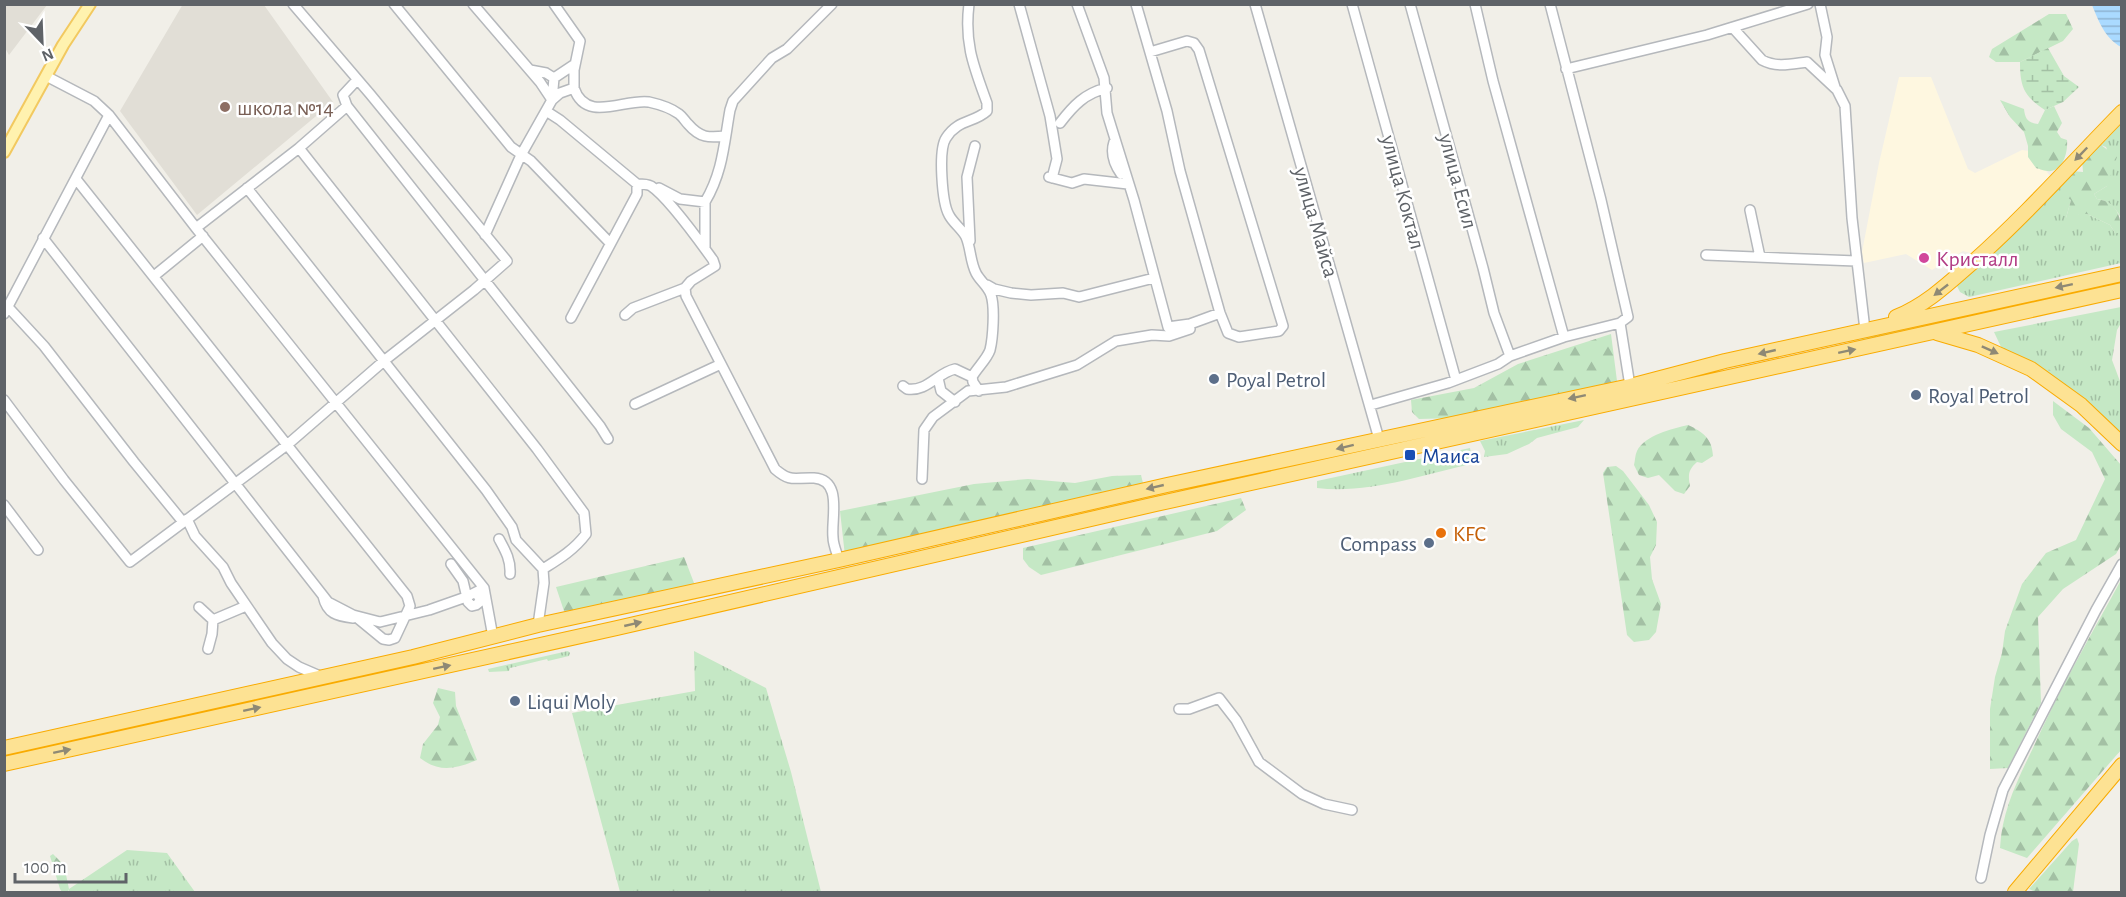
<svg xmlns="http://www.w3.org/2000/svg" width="2126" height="897" font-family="'Alegreya Sans',sans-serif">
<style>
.commercial{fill:#fef7e0}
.education{fill:#e1ded6}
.grass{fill:url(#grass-tufts)}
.forest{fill:url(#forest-firs)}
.wetland{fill:url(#wetland-marsh)}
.water{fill:url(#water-rules)}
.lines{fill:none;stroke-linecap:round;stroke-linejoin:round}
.minor-casing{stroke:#b5b8bc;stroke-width:12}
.major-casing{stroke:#f2c960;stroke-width:14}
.highway-casing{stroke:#f9ab00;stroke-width:16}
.minor{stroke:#fff;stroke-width:9}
.major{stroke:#fff2af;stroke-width:10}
.highway{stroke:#fde293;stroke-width:14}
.oneway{fill:#8e8975}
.education-dot{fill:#8d6e63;stroke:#fff;stroke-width:2}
.hotel-dot{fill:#d1479c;stroke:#fff;stroke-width:2}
.service-dot{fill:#5c6f8a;stroke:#fff;stroke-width:2}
.transit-dot{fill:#1a4fb4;stroke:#fff;stroke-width:2}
.food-dot{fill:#e8710a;stroke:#fff;stroke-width:2}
.labels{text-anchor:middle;stroke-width:5;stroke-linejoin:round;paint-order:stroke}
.education-label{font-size:22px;fill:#785e54;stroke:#fff;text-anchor:start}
.street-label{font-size:22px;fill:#5f6368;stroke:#fff}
.hotel-label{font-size:22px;fill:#b23c85;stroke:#fff;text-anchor:start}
.service-label{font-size:22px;fill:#4e5e75;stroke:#fff;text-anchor:start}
.transit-label{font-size:22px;fill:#164399;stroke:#fff;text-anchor:start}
.food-label{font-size:22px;fill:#c56008;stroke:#fff;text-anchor:start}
</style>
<defs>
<pattern id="grass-tufts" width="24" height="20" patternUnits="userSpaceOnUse" patternTransform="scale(1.5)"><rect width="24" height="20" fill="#c5e8c5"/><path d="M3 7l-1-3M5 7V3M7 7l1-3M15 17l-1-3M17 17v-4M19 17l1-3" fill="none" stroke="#a3c0a4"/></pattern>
<pattern id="forest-firs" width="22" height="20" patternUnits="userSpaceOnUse" patternTransform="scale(1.5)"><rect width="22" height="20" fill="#c5e8c5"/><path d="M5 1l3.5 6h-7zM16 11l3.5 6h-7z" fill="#a3c0a4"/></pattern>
<pattern id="wetland-marsh" width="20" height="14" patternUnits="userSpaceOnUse" patternTransform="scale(1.5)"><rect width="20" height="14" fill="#c5e8c5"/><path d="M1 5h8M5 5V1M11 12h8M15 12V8" fill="none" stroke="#a3c0a4"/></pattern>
<pattern id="water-rules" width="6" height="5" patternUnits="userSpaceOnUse" patternTransform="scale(1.5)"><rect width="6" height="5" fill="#aadaff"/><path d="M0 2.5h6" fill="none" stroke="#8eb4d2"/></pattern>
</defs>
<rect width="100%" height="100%" fill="#f1efe8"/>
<path class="commercial" d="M1899,77H1931L1968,169L1975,173L2022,150L2030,151L2051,177L1973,254L1963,251L1932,270L1906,254L1864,263L1862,252L1879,163Z"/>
<path class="education" d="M5,4L47,5L9,55L5,48Z
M183,4L264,5L333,102L197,215L120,111Z"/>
<path class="grass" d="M2121,124V218C2115,207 2110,201 2097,199L2094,194L2107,186L2108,152L2106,147L2101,145Z
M2065,179L2071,200L2066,218L2079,214H2087L2110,225L2115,233H2121V263L1969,297L1960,292L1957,286L1959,282Z
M2121,280V285L1851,344L1863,338Z
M2121,307V323L2117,330L2112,360L2121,384V438L2002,349L1994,332Z
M1584,420L1578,427L1537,438L1529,444L1507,454L1484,457L1485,451L1480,441Z
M1470,448L1472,459L1467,465C1419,476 1367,494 1317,488V481Z
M568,651L570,653L569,656L548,661L547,659L510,668L509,671L489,672L488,669Z
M694,651L766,688L791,772L821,892H620L572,713L695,691Z
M127,850L167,853L195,892H69V889Z"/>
<path class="forest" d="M2049,14H2066L2073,29L2063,41L2020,62H1996L1989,57L1992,49Z
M2000,100L2024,109C2025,119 2028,123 2038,124L2045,110L2054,106L2062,123L2057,132L2061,138L2067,140C2068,151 2064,169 2051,171C2047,172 2040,169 2036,168L2028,157V146L2024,132L2010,117Z
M2101,145L2117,157L2107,186L2094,194L2097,199C2116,202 2121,214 2121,233H2115L2110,225L2087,214H2079L2074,221L2066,218L2071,200L2060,193L2065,179L2072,171L2083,172L2082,160Z
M1611,334L1617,381L1456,418L1419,419L1412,412L1411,400L1474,388L1518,364Z
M2015,345L2065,381L2066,387L2002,349Z
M2053,401L2089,428L2121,465V545L2116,554L2063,589L2038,617L2041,703L2008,768L1990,769V709L1995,677L2002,653L2005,631L2022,584L2046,553L2076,540L2105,479L2092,452L2061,429L2053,415Z
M1688,425C1703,432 1712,438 1713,456L1702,463L1697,462C1688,470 1688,475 1690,486L1684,494L1675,491L1659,475L1648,478L1639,475L1634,465C1635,461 1635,455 1637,451C1645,435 1672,429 1688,425Z
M1616,466L1623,471L1649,505L1657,522L1656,545L1650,557L1652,579L1661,604L1656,632L1649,640L1634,642L1627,635L1603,473L1607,467Z
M1141,475L1144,487L845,556L840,511L974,484L1028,479L1075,483L1112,476Z
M1241,498L1246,510L1217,531L1041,575L1029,567L1023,559V548Z
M684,557L696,588L569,615L564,611L556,587Z
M2121,580V750L2027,858L2000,848C2002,811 2017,781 2033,748C2059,690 2091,635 2121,580Z
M438,688L455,692L456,706L477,760C456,769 439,773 420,758L423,744L438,725L440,717L433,703Z
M2077,838L2079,844L2073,892H2036L2029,889L2072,841Z
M53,854L64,865L69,889L68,892H62L60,889L50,856Z"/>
<path class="wetland" d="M2048,48L2064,76L2079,87L2063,102L2045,110C2024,96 2020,87 2020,62Z"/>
<path class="water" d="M2092,5H2121V47C2105,38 2099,22 2092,5Z"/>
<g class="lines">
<defs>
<path id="minor" d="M394,4L511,147L531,161L610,243
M473,4L540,82L552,100
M969,4C964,44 974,67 987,103V111C974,123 958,119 946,138C938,150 942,203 949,215C953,223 962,229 966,237C971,249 970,261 976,273C980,281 988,286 991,295C995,307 993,338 990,350C987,359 977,368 972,377L973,382L979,391
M1019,4L1050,116L1057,159L1052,178
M1077,4L1104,78L1107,113L1111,126L1134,200L1168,327L1190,324L1220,313
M1136,4L1167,111L1180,171L1220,313L1228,333L1239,337L1279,331L1283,326L1199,50L1194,43L1187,41L1150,52
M1255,4L1379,439
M1352,4L1456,380
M1410,4L1483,268L1494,313L1510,356
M1475,4L1493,81L1564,337
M1820,4L1827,37L1825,55L1835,87
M1733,28L1762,60C1777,68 1791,64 1807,62L1837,90L1845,106L1852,218L1865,330
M1566,69L1707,35L1808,4
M530,70L546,73L554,78
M46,76L94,101L109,115L196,228L484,588L493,637
M574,88C586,124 625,98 649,102C658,104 671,108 679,114C683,117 685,121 688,124C700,138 709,138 725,136
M552,100L554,78L575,64
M347,106L600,426L608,439
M546,111L560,120L637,184V194L571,318
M1060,123C1073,106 1085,93 1107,88
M1114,142C1110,154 1114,164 1121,174
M299,148L537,449L584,513L586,534C574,550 559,559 543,569
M1049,177L1072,183L1084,179L1128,184
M76,179L407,596L410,606L395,638L389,640L383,639L355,616L353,618C337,616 327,614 323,596
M637,184C642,184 647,184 651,186C669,198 700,242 713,260L715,266L691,281L685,288L686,296L775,469C791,483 795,477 814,478C843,480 831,518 833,537C833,545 837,553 839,560
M247,188L486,490L512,527L516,540L543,569L544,583L538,625
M659,188L680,199L705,202C723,172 724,143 730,110L733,101L772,58L787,49L832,4
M1750,210L1760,257
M196,228L299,148L347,106L343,95L357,80
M485,235L521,155L552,100L560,93L574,88V70L580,41L554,4
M43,238L328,602L353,615L380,622L429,610L466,597L484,588
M970,241L967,177L975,146
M705,249V202
M1706,255L1856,261
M154,276L203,236
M987,285L994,289L1011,293L1031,295L1063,293L1079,297L1154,278
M8,307L44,346L134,462L183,522
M4,314L109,115
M625,315L633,308L685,288
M1620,323L1630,386
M938,378L941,391L955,402
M903,386L907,389C927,392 937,373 955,369L972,377
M4,400L64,480L130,562L287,445L385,360L474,290L507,261L370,94L293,4
M635,404L721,364
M1371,405L1448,383L1498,364L1510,356L1564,337L1620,323L1628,317L1601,200L1550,4
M922,479L924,430L933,417L968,391L1006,387L1077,365L1116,341L1152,335L1169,336L1190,329
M4,505L38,550
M187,519L195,536L223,567L231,583L272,643L287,659L299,667L322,677
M499,539C505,550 511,560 510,574
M451,564L463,581L468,602L472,606L476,605L481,601L476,592
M199,607L213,620
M208,649L212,634L213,620L246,606
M1179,709H1189L1219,698L1236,720L1259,762L1302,794L1324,804L1352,810
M1981,878L1990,835L2003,790L2096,610L2122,564"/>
<path id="major" d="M4,152L63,45L90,4"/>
<path id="highway" d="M1896,317C1926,305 1949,283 1973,262C2026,215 2072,163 2122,112
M1937,333L1978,345L2031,369L2081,405L2122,444
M4,748L413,657L538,625L839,560L1167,485L1630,386L1725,361L2122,274
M4,764L617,628L1156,504L2122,290
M2015,892L2122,765"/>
</defs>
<use href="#minor" class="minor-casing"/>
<use href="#major" class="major-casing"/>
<use href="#highway" class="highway-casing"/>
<use href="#minor" class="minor"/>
<use href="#major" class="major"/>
<use href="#highway" class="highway"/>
</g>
<defs><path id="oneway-solid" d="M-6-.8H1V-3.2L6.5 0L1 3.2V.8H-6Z" transform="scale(1.5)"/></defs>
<g class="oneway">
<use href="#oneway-solid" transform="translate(2081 154) rotate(134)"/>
<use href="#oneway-solid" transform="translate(2064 286) rotate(168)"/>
<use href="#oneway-solid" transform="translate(1941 290) rotate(142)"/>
<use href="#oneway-solid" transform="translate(1990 350) rotate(24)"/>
<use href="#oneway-solid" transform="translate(1847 351) rotate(-12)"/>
<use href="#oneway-solid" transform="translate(1767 352) rotate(167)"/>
<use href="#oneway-solid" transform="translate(1577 397) rotate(168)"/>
<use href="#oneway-solid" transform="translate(1345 447) rotate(166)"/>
<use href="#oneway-solid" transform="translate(1155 487) rotate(167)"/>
<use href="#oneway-solid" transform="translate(633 624) rotate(-13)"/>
<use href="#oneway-solid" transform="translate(442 667) rotate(-12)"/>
<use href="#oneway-solid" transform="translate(252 709) rotate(-12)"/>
<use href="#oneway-solid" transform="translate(62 751) rotate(-12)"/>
</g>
<circle class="education-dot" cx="225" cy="107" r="6"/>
<circle class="hotel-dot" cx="1924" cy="258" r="6"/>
<g class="service-dot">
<circle cx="1214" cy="379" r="6"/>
<circle cx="1916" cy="395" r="6"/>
<circle cx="1429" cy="543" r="6"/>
<circle cx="515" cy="701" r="6"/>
</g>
<rect class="transit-dot" x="1404" y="449" width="12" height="12" rx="3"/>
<circle class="food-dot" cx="1441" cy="533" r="6"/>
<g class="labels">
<g class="education-label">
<text x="237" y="115">школа №14</text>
</g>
<g class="street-label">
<text transform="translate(1459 181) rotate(75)" y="8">улица Есил</text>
<text transform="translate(1404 192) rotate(75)" y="8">улица Коктал</text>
<text transform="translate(1317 222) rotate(74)" y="8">улица Майса</text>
</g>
<g class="hotel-label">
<text x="1936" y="266">Кристалл</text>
</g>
<g class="service-label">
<text x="1226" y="387">Poyal Petrol</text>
<text x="1928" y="403">Royal Petrol</text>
<text x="1417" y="551" text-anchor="end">Compass</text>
<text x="527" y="709">Liqui Moly</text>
</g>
<g class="transit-label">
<text x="1422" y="463">Маиса</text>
</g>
<g class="food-label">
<text x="1453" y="541">KFC</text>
</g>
</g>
<rect width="2126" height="897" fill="none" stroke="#5f6368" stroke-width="12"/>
<g transform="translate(42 42) rotate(157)" stroke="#ffffff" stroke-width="4.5" paint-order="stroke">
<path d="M0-4.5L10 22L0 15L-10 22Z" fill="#5f6368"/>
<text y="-9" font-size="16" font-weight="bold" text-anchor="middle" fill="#5f6368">N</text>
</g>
<path d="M15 873v9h111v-9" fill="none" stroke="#5f6368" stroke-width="3"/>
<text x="24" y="873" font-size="18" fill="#5f6368" stroke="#ffffff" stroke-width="4.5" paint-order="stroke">100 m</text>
</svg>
